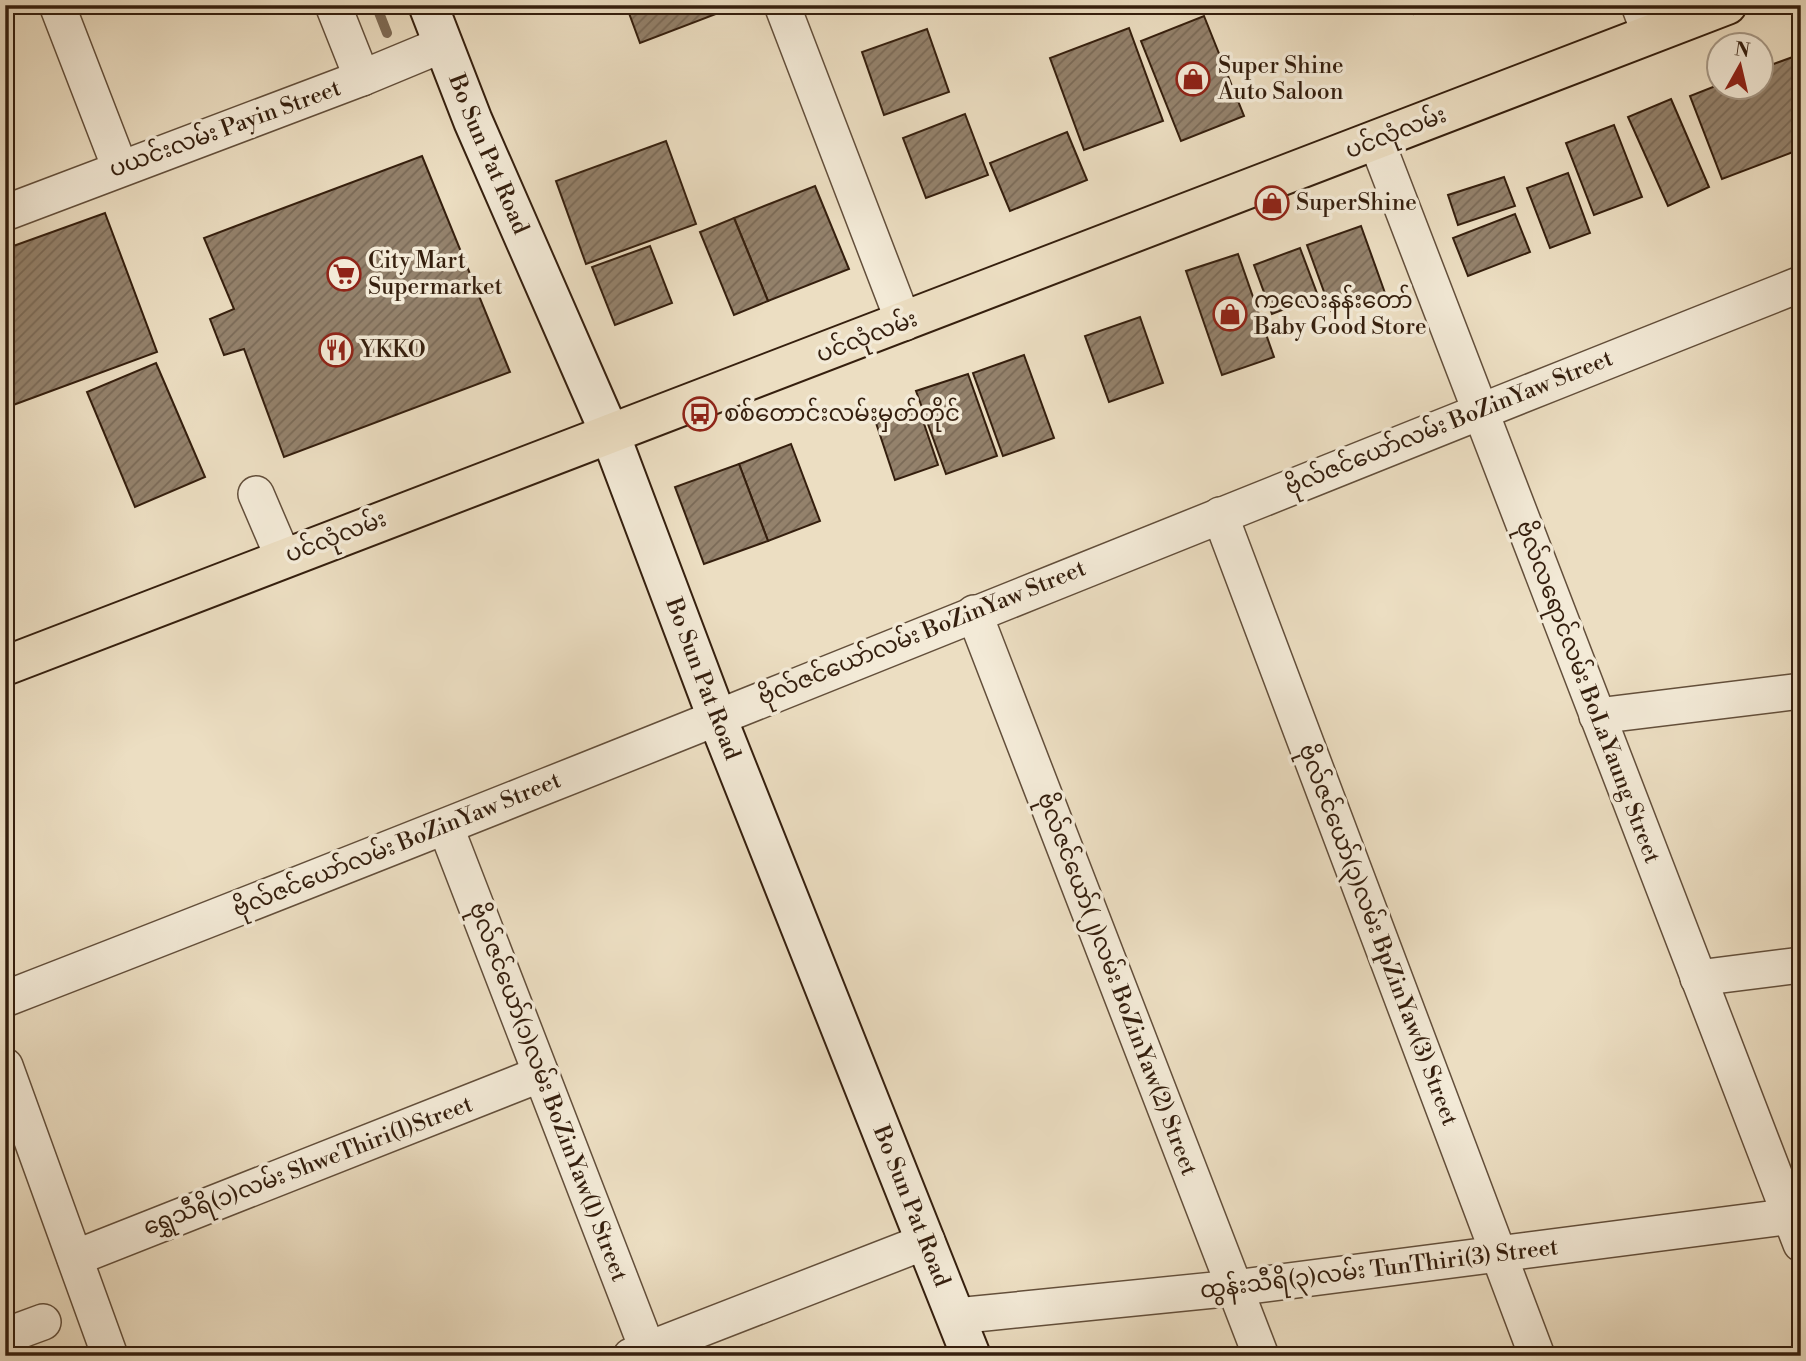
<svg xmlns="http://www.w3.org/2000/svg" width="1806" height="1361" font-family="'Libre Bodoni','Noto Sans Myanmar',serif">
<style>
.lines{fill:none;stroke-linecap:round;stroke-linejoin:round}
.stream{stroke:#7e6b55;stroke-width:10}
.building{fill:url(#building-hatch);stroke:#351f0e;stroke-width:2}
.street-casing{stroke:#634f3b;stroke-width:38}
.secondary-casing{stroke:#351f0e;stroke-width:42}
.primary-casing{stroke:#351f0e;stroke-width:42}
.street{stroke:#f3ead7;stroke-width:35}
.secondary{stroke:#f3ead7;stroke-width:38}
.primary{stroke:#ecdec2;stroke-width:38}
.labels{text-anchor:middle;dominant-baseline:central;stroke-width:7;stroke-linejoin:round;paint-order:stroke}
.poi-label{font-size:23px;fill:#351f0e;stroke:#f3ead7;text-anchor:start}
.street-label{font-size:23px;fill:#351f0e;stroke:#f3ead7}
</style>
<defs>
<pattern id="building-hatch" width="6" height="6" patternUnits="userSpaceOnUse" patternTransform="scale(1.75)"><rect width="6" height="6" fill="#94826c"/><path d="M-1 1l2-2M0 6l6-6M5 7l2-2" fill="none" stroke="#7a6a57"/></pattern>
</defs>
<rect width="100%" height="100%" fill="#ecdec2"/>
<filter id="stains"><feTurbulence type="fractalNoise" baseFrequency=".00286" numOctaves="4"/><feColorMatrix values="0 0 0 0 .2 0 0 0 0 .09 0 0 0 0 .02 0 0 0 .5 -.17"/></filter>
<radialGradient id="worn" r=".72"><stop offset=".6" stop-color="#630" stop-opacity="0"/><stop offset="1" stop-color="#630" stop-opacity=".3"/></radialGradient>
<g class="lines">
<polyline class="stream" points="376,5 387,33"/>
</g>
<g class="building">
<polygon points="626,5 713,5 716,14 640,43"/>
<polygon points="1410,5 1437,5 1414,14"/>
<polygon points="1204,16 1244,116 1181,141 1141,41"/>
<polygon points="1129,28 1163,121 1084,150 1050,58"/>
<polygon points="927,29 949,92 884,115 862,52"/>
<polygon points="1801,54 1801,149 1722,179 1690,96 1718,85 1760,88 1760,69"/>
<polygon points="1671,99 1709,187 1668,206 1628,117"/>
<polygon points="965,114 988,175 926,198 903,138"/>
<polygon points="1614,125 1642,197 1594,215 1566,143"/>
<polygon points="1067,132 1087,180 1010,211 990,163"/>
<polygon points="666,141 696,224 586,264 556,181"/>
<polygon points="422,156 510,372 284,457 244,349 224,355 210,319 234,309 204,238"/>
<polygon points="1568,173 1590,233 1550,248 1527,188"/>
<polygon points="1504,177 1515,206 1458,225 1448,195"/>
<polygon points="815,186 849,269 768,301 734,218"/>
<polygon points="105,213 157,352 5,408 5,249"/>
<polygon points="1515,214 1530,252 1468,276 1453,238"/>
<polygon points="734,218 768,301 734,315 700,232"/>
<polygon points="1361,226 1385,293 1331,311 1307,245"/>
<polygon points="650,246 672,303 615,325 592,267"/>
<polygon points="1300,248 1318,296 1272,314 1254,265"/>
<polygon points="1238,254 1274,357 1222,375 1186,271"/>
<polygon points="1140,317 1163,383 1109,402 1085,336"/>
<polygon points="1024,355 1054,438 1003,456 973,373"/>
<polygon points="156,363 205,477 135,507 87,392"/>
<polygon points="968,374 997,456 946,474 916,391"/>
<polygon points="919,409 938,465 895,480 876,423"/>
<polygon points="791,444 820,521 768,541 739,464"/>
<polygon points="739,464 768,541 704,564 675,487"/>
</g>
<g class="lines">
<defs>
<g id="street">
<polyline points="57,5 120,168"/>
<polyline points="333,5 362,78"/>
<polyline points="782,5 904,323"/>
<polyline points="1639,5 1650,34"/>
<polyline points="1376,140 1801,1244"/>
<polyline points="5,213 362,78 444,44"/>
<polyline points="256,494 283,557"/>
<polyline points="1220,515 1537,1356"/>
<polyline points="974,613 1261,1356"/>
<polyline points="1597,716 1801,691"/>
<polyline points="446,828 650,1356"/>
<polyline points="1698,978 1801,965"/>
<path d="M5 999C606 766 1202 521 1801 284"/>
<polyline points="5,1066 110,1356"/>
<polyline points="75,1258 541,1074"/>
<polyline points="956,1316 1234,1288 1801,1215"/>
<polyline points="5,1336 43,1322"/>
<polyline points="631,1356 927,1241"/>
</g>
<g id="secondary">
<path id="s1" d="M428 5 473 121 610 434 716 715 971 1356"/>
</g>
<polyline id="primary" points="5,666 1727,5"/>
</defs>
<use href="#street" class="street-casing"/>
<use href="#secondary" class="secondary-casing"/>
<use href="#primary" class="primary-casing"/>
<use href="#street" class="street"/>
<use href="#secondary" class="secondary"/>
<use href="#primary" class="primary"/>
</g>
<defs>
<symbol id="shop-ring" viewBox="-11 -11 22 22"><circle r="9.5" fill="#f3ead7" stroke="#8f2418" stroke-width="1.5"/><path d="M-5-2.5h2.3a2.7 3.5 0 0 1 5.4 0H5L5.5 6h-11ZM-1.5-2.5h3a1.5 2.3 0 0 0-3 0Z" fill="#8f2418"/></symbol>
<symbol id="supermarket-ring" viewBox="-11 -11 22 22"><circle r="9.5" fill="#f3ead7" stroke="#8f2418" stroke-width="1.5"/><path d="M-6-5.5h2.5l.6 2H6L4.5 2H-2.5L-4.4-4H-6ZM-1.5 3.2a1.3 1.3 0 1 0 .1 0ZM3 3.2a1.3 1.3 0 1 0 .1 0Z" fill="#8f2418"/></symbol>
<symbol id="restaurant-ring" viewBox="-11 -11 22 22"><circle r="9.5" fill="#f3ead7" stroke="#8f2418" stroke-width="1.5"/><path d="M-5-6h1v4h1v-4h1v4h1v-4h1v5L-1.5 .5V6h-2V.5L-5-1ZM5-6V6H3V1.5H1.5Q1.5-4 5-6Z" fill="#8f2418"/></symbol>
<symbol id="bus-ring" viewBox="-11 -11 22 22"><circle r="9.5" fill="#f3ead7" stroke="#8f2418" stroke-width="1.5"/><path d="M-5-6H5V4H4V6H2V4H-2V6H-4V4H-5ZM-3.5-4V0h7V-4ZM-3.5 1.2v1.5H-2V1.2ZM2 1.2v1.5H3.5V1.2Z" fill="#8f2418"/></symbol>
</defs>
<g fill-rule="evenodd">
<use href="#shop-ring" x="1174" y="60" width="38" height="38"/>
<use href="#shop-ring" x="1253" y="184" width="38" height="38"/>
<use href="#supermarket-ring" x="325" y="255" width="38" height="38"/>
<use href="#shop-ring" x="1211" y="295" width="38" height="38"/>
<use href="#restaurant-ring" x="317" y="331" width="38" height="38"/>
<use href="#bus-ring" x="681" y="395" width="38" height="38"/>
</g>
<g class="labels">
<g class="poi-label">
<text x="1218" y="66">Super Shine<tspan x="1218" dy="26">Auto Saloon</tspan></text>
<text x="1296" y="203">SuperShine</text>
<text x="368" y="261">City Mart<tspan x="368" dy="26">Supermarket</tspan></text>
<text x="1254" y="301">ကလေးနန်းတော်<tspan x="1254" dy="26">Baby Good Store</tspan></text>
<text x="360" y="350">YKKO</text>
<text x="724" y="414">စစ်တောင်းလမ်းမှတ်တိုင်</text>
</g>
<g class="street-label">
<text transform="translate(225 129) rotate(-20)">ပယင်းလမ်း Payin Street</text>
<text transform="translate(1396 133) rotate(-21)">ပင်လုံလမ်း</text>
<text stroke="none"><textPath href="#s1" startOffset="161">Bo Sun Pat Road</textPath></text>
<text transform="translate(867 337) rotate(-21)">ပင်လုံလမ်း</text>
<text transform="translate(1449 423) rotate(-22)">ဗိုလ်ဇင်ယော်လမ်း BoZinYaw Street</text>
<text transform="translate(336 537) rotate(-21)">ပင်လုံလမ်း</text>
<text transform="translate(922 633) rotate(-22)">ဗိုလ်ဇင်ယော်လမ်း BoZinYaw Street</text>
<text stroke="none"><textPath href="#s1" startOffset="728">Bo Sun Pat Road</textPath></text>
<text transform="translate(1588 692) rotate(69)">ဗိုလ်လရောင်လမ်း BoLaYaung Street</text>
<text transform="translate(397 845) rotate(-22)">ဗိုလ်ဇင်ယော်လမ်း BoZinYaw Street</text>
<text transform="translate(1378 935) rotate(69)">ဗိုလ်ဇင်ယော်(၃)လမ်း BpZinYaw(3) Street</text>
<text transform="translate(1117 984) rotate(69)">ဗိုလ်ဇင်ယော်(၂)လမ်း BoZinYaw(2) Street</text>
<text transform="translate(548 1092) rotate(69)">ဗိုလ်ဇင်ယော်(၁)လမ်း BoZinYaw(1) Street</text>
<text transform="translate(308 1166) rotate(-21)">ရွှေသီရိ(၁)လမ်း ShweThiri(1)Street</text>
<text stroke="none"><textPath href="#s1" startOffset="1295">Bo Sun Pat Road</textPath></text>
<text transform="translate(1379 1269) rotate(-7)">ထွန်းသီရိ(၃)လမ်း TunThiri(3) Street</text>
</g>
</g>
<rect width="1806" height="1361" fill="none" stroke="#ecdec2" stroke-width="28"/>
<rect x="7" y="7" width="1792" height="1347" fill="none" stroke="#351f0e" stroke-width="3.5"/>
<rect x="14" y="14" width="1778" height="1333" fill="none" stroke="#351f0e" stroke-width="2"/>
<g transform="translate(1740 66) rotate(8)"><circle r="33" fill="#f3ead7" stroke="#a79987" stroke-width="2"/>
<path d="M0-5L12 26L0 18L-12 26Z" fill="#8f2418"/>
<text y="-10" font-size="19" font-weight="bold" text-anchor="middle" fill="#351f0e">N</text>
</g>
<rect width="100%" height="100%" filter="url(#stains)"/>
<rect width="100%" height="100%" fill="url(#worn)"/>
</svg>
